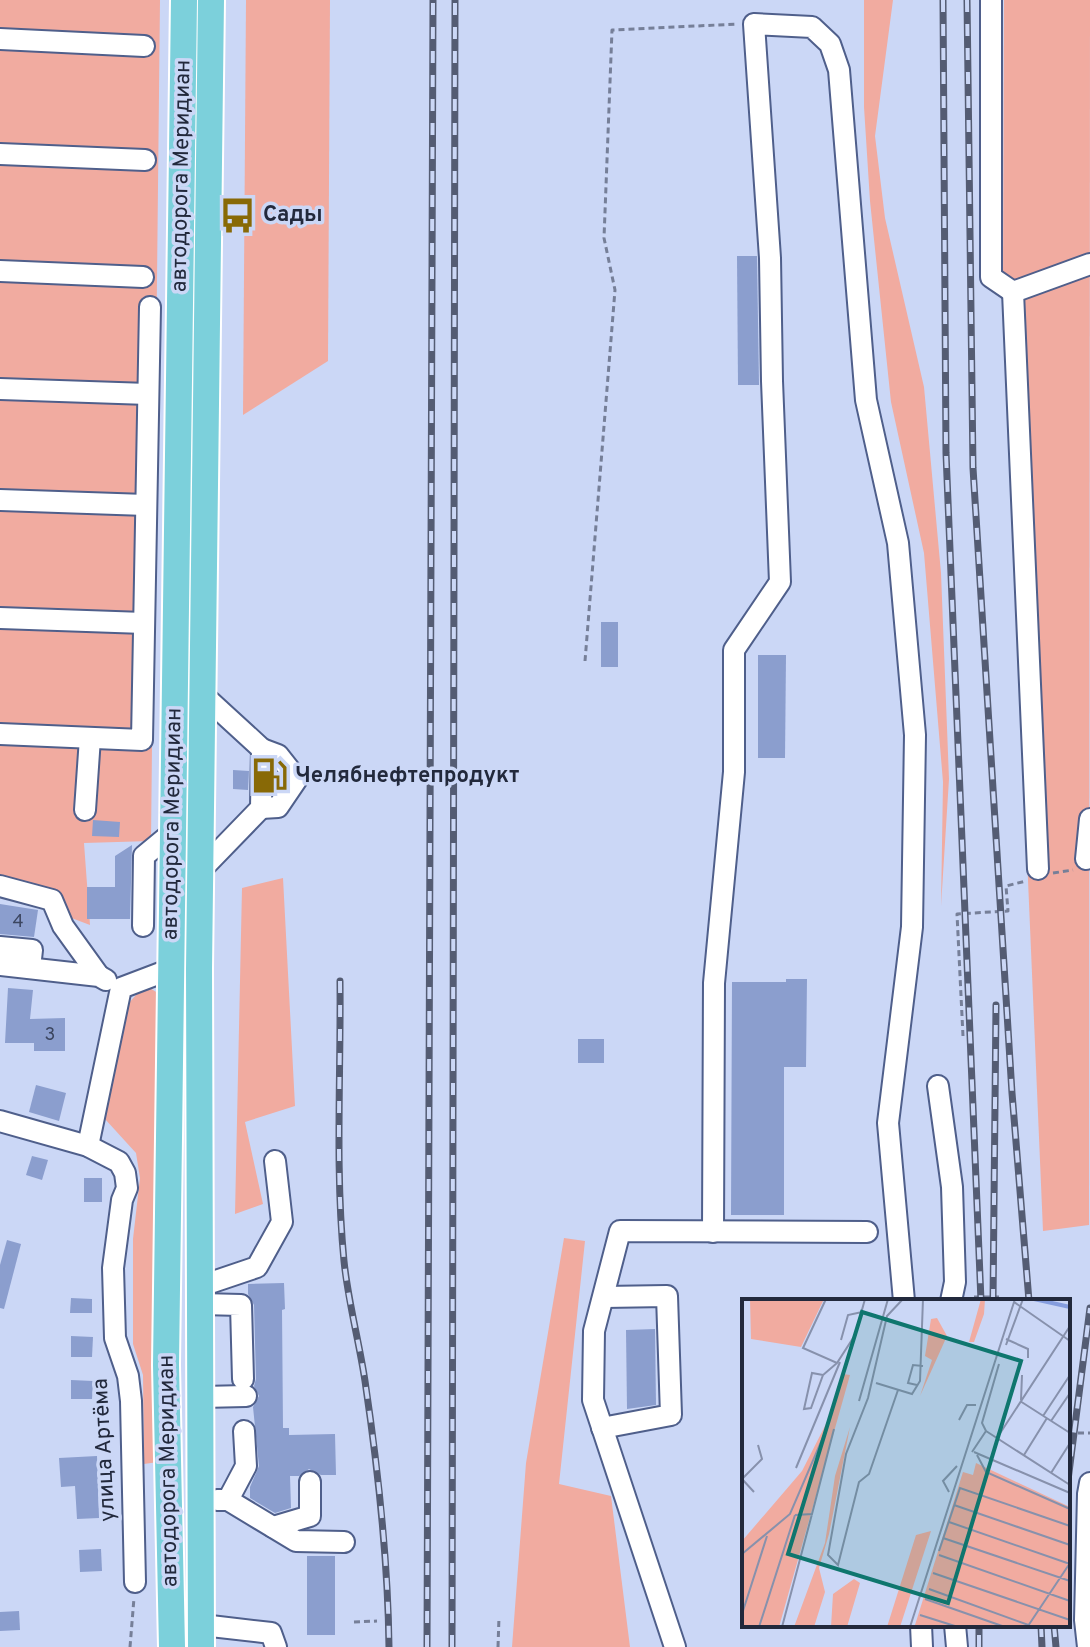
<svg xmlns="http://www.w3.org/2000/svg" width="1090" height="1647" font-family="Overpass,sans-serif">
<style>
.green{fill:#f1aba0}
.building{fill:#8b9ece}
.lines{fill:none;stroke-linecap:round;stroke-linejoin:round}
.minor-casing{stroke:#4f5f8b;stroke-width:24}
.major-casing{stroke:#fff;stroke-width:30}
.path{stroke:#767f98;stroke-width:3;stroke-dasharray:6 4;stroke-linecap:butt}
.minor{stroke:#fff;stroke-width:20}
.major{stroke:#7cd0db;stroke-width:26}
.rail-casing{stroke:#545c73;stroke-width:7}
.rail{stroke:#cbd7f6;stroke-width:4;stroke-dasharray:12;stroke-linecap:butt}
.labels{text-anchor:middle;dominant-baseline:central;stroke-width:7;stroke-linejoin:round;paint-order:stroke}
.number-label{font-size:18px;fill:#3c4660}
.street-label{font-size:22px;fill:#22293c;stroke:#cbd7f6}
.poi-label{font-size:22px;font-weight:bold;fill:#22293c;stroke:#cbd7f6;text-anchor:start}
.inset-river{fill:none;stroke:#859dde;stroke-width:4}
.inset-road{fill:none;stroke:#8791ac;stroke-width:2}
.view{fill:#0f766e;fill-opacity:0.15;stroke:#0f766e;stroke-width:4}
.inset-edge{fill:none;stroke:#22293c;stroke-width:4}
</style>
<rect width="100%" height="100%" fill="#cbd7f6"/>
<g class="green">
<polygon points="0,0 160,0 151,841 84,843 90,925 0,891"/>
<polygon points="246,0 330,0 328,361 243,415"/>
<polygon points="864,0 893,0 875,136 885,218 924,387 941,573 949,779 941,906 943,782 924,553 891,402 870,201 864,107"/>
<polygon points="1004,0 1090,0 1089,1225 1043,1231 1003,295"/>
<polygon points="283,878 295,1106 245,1122 263,1204 235,1214 242,888"/>
<polygon points="145,985 161,995 158,1462 144,1464 143,1375 133,1344 133,1239 140,1178 136,1153 105,1119 127,1005"/>
<polygon points="564,1238 585,1241 559,1484 611,1496 630,1647 512,1647 526,1463"/>
</g>
<g class="building">
<polygon points="737,256 757,256 759,385 738,385"/>
<rect x="601" y="622" width="17" height="45"/>
<polygon points="758,655 786,655 785,758 758,758"/>
<polygon points="233,770 249,771 248,790 233,789"/>
<polygon points="93,820 120,822 119,837 92,836"/>
<polygon points="132,845 130,919 87,919 87,887 115,887 115,856"/>
<polygon points="0,904 38,910 34,937 0,934"/>
<polygon points="786,979 807,979 806,1067 784,1067 784,1215 731,1215 732,982 786,982"/>
<polygon points="8,988 33,990 30,1019 65,1018 65,1051 34,1051 34,1043 5,1043"/>
<rect x="578" y="1039" width="26" height="24"/>
<polygon points="36,1085 66,1093 59,1121 29,1112"/>
<polygon points="32,1156 48,1160 42,1180 26,1175"/>
<rect x="84" y="1178" width="18" height="24"/>
<polygon points="7,1240 21,1244 4,1309 0,1308 0,1265"/>
<polygon points="284,1283 285,1309 282,1310 283,1428 289,1428 289,1435 335,1434 336,1475 321,1475 309,1469 299,1476 290,1476 291,1508 275,1513 250,1498 250,1487 259,1466 253,1407 259,1396 254,1386 256,1379 254,1305 248,1294 248,1284"/>
<polygon points="71,1298 92,1299 92,1313 70,1313"/>
<polygon points="655,1329 656,1405 627,1409 626,1330"/>
<polygon points="71,1336 93,1337 92,1357 71,1357"/>
<polygon points="71,1380 93,1381 92,1399 71,1399"/>
<polygon points="97,1456 99,1518 77,1519 75,1486 61,1487 59,1458"/>
<polygon points="101,1549 102,1571 80,1572 79,1550"/>
<rect x="307" y="1556" width="28" height="79"/>
<polygon points="19,1611 20,1630 0,1631 0,1612"/>
</g>
<g class="lines">
<defs>
<g id="minor">
<polyline points="991,0 991,277 1013,292"/>
<polyline points="0,39 144,46"/>
<polyline points="0,154 145,160"/>
<polyline points="0,271 143,277"/>
<polyline points="0,389 148,394"/>
<polyline points="0,500 146,505"/>
<polyline points="0,618 144,623"/>
<polyline points="0,734 142,740 150,307"/>
<polyline points="261,808 278,807 297,779 278,755 262,749"/>
<polyline points="85,810 90,738"/>
<polyline points="1086,859 1090,819"/>
<polyline points="1038,869 1013,292 1090,264"/>
<polyline points="200,871 261,808 262,749 202,694"/>
<polyline points="0,886 52,900 63,926 99,976"/>
<polyline points="143,926 144,856 173,832"/>
<polyline points="0,947 32,950 30,968"/>
<polyline points="0,965 99,976 106,980"/>
<polyline points="938,1086 952,1187 955,1282 951,1301"/>
<polyline points="0,1121 88,1146 119,1162 125,1173 127,1188 122,1200 113,1268 115,1338 128,1376 131,1401 135,1582"/>
<polyline points="88,1146 121,988 171,969"/>
<polyline points="713,1232 714,983 734,772 734,650 780,582 772,381 770,258 754,24 812,27 830,44 839,70 866,400 898,543 915,735 912,927 888,1123 904,1301"/>
<polyline points="201,1286 257,1267 282,1222 275,1161"/>
<polyline points="201,1304 241,1305 243,1379"/>
<polyline points="202,1397 246,1396"/>
<polyline points="602,1428 671,1415 667,1296 604,1297"/>
<polyline points="217,1500 228,1500 246,1466 244,1431"/>
<polyline points="228,1500 296,1541 344,1542"/>
<polyline points="273,1527 310,1516 310,1482"/>
<polyline points="202,1625 271,1633 276,1647"/>
<polyline points="921,1625 922,1647"/>
<polyline points="955,1625 957,1647"/>
<polyline points="675,1647 593,1400 594,1331 620,1231 867,1232"/>
<polyline points="1088,1647 1085,1620 1088,1494 1090,1483"/>
</g>
<g id="major">
<polyline points="172,1647 166,1365 184,0"/>
<polyline points="201,1647 199,969 211,0"/>
</g>
</defs>
<use href="#minor" class="minor-casing"/>
<use href="#major" class="major-casing"/>
<g class="path">
<polyline points="585,661 615,290 604,238 612,30 738,24"/>
<polyline points="1053,873 1073,870"/>
<polyline points="963,1036 957,914 1008,911 1006,886 1026,881"/>
<polyline points="974,1297 999,1297"/>
<polyline points="1068,1433 1090,1433"/>
<polyline points="354,1622 377,1621"/>
<polyline points="130,1647 134,1598"/>
<polyline points="498,1647 499,1617"/>
</g>
<use href="#minor" class="minor"/>
<use href="#major" class="major"/>
<defs>
<g id="rail">
<polyline points="943,0 946,453 981,1301"/>
<polyline points="967,0 973,468 1012,1093 1029,1301"/>
<path d="M340 981C341 1074 335 1169 344 1261 348 1301 359 1341 365 1381 378 1469 388 1558 389 1647"/>
<polyline points="993,1301 996,1005"/>
<polyline points="1068,1480 1090,1308"/>
<polyline points="1041,1625 1042,1647"/>
<polyline points="1054,1625 1056,1647"/>
<polyline points="427,1647 433,0"/>
<polyline points="452,1647 455,0"/>
<polyline points="979,1647 979,1625"/>
</g>
</defs>
<use href="#rail" class="rail-casing"/>
<use href="#rail" class="rail"/>
</g>
<defs>
<symbol id="bus-bare" viewBox="-9 -9 18 18"><path d="M-5-6H5V4H4V6H2V4H-2V6H-4V4H-5ZM-3.5-4V0h7V-4ZM-3.5 1.2v1.5H-2V1.2ZM2 1.2v1.5H3.5V1.2Z" fill="#886906" stroke="#cbd7f6" stroke-width="2.5" paint-order="stroke"/></symbol>
<symbol id="fuel-bare" viewBox="-9 -9 18 18"><path d="M-5.5-6h7V0h2V4h1.3V-2.5L3-4.5l.8-.8L6-3V5H2.5V1h-1V6h-7ZM-4.2-4.7v3.2H.2V-4.7Z" fill="#886906" stroke="#cbd7f6" stroke-width="2.5" paint-order="stroke"/></symbol>
</defs>
<g fill-rule="evenodd">
<use href="#bus-bare" x="212" y="190" width="51" height="51"/>
<use href="#fuel-bare" x="244" y="750" width="51" height="51"/>
</g>
<g class="labels">
<g class="number-label">
<text x="18" y="922">4</text>
<text x="50" y="1035">3</text>
</g>
<g class="street-label">
<text transform="translate(182 176) rotate(-89)">автодорога Меридиан</text>
<text transform="translate(173 824) rotate(-89)">автодорога Меридиан</text>
<text transform="translate(105 1450) rotate(-93)">улица Артёма</text>
<text transform="translate(169 1471) rotate(-91)">автодорога Меридиан</text>
</g>
<g class="poi-label">
<text x="263" y="215">Сады</text>
<text x="295" y="776">Челябнефтепродукт</text>
</g>
</g>
<g transform="translate(742 1299)">
<rect width="328" height="328" fill="#cbd7f6"/>
<path d="M8 0H82L59 48 9 40ZM239 0H243L242 15 232 43H227ZM195 19 205 37 178 97 190 61 183 57 189 20ZM101 75 108 76 37 328H0V242L60 172 86 121ZM108 128 87 235 77 269 83 293 72 328H52L83 244 93 177ZM234 164 328 208V328L173 326 221 173 231 176ZM189 232 158 328H145L174 236ZM112 280 118 284 105 328H89L91 295Z" fill="#f1aba0"/>
<path class="inset-river" d="M292 0 328 8"/>
<path class="inset-road" d="M84 0 61 49 95 64 113 36 123 0M272 3 328 42M0 14V53M264 40 286 50V59M99 41 106 16 120 13M264 46 281 0M81 76 70 74 62 110 69 109 81 76 95 64M134 84 170 95 178 82 181 0M175 86 166 84 171 66 181 67M156 91 127 175 117 183 96 266 86 256 104 155 126 99 145 17 161 0M279 101 280 76M117 102 146 0M278 102 328 134M301 117 328 76M217 121 225 106H234M309 122 328 94M244 132 328 186M244 132 240 124 257 65M255 139 328 27M230 153 244 132M232 153 328 194M235 156 244 173 328 210M282 156 305 119M54 169 98 63M309 174 328 144M12 193 0 180 20 160 16 146M207 193 201 182 215 167M212 206 328 246M53 216 70 215 92 130M207 223 328 265M201 239 328 282M197 252 218 189 328 227M0 255 48 215 85 129M197 256 328 302M191 274 328 321M187 290 292 328M183 300 263 328M0 315 25 237M178 316 216 328M286 327 328 264M17 328 53 216M40 328 70 215M168 328 273 0"/>
<path class="view" d="M120 13 279 62 206 304 46 255Z"/>
<rect width="328" height="328" class="inset-edge"/>
</g>
</svg>
